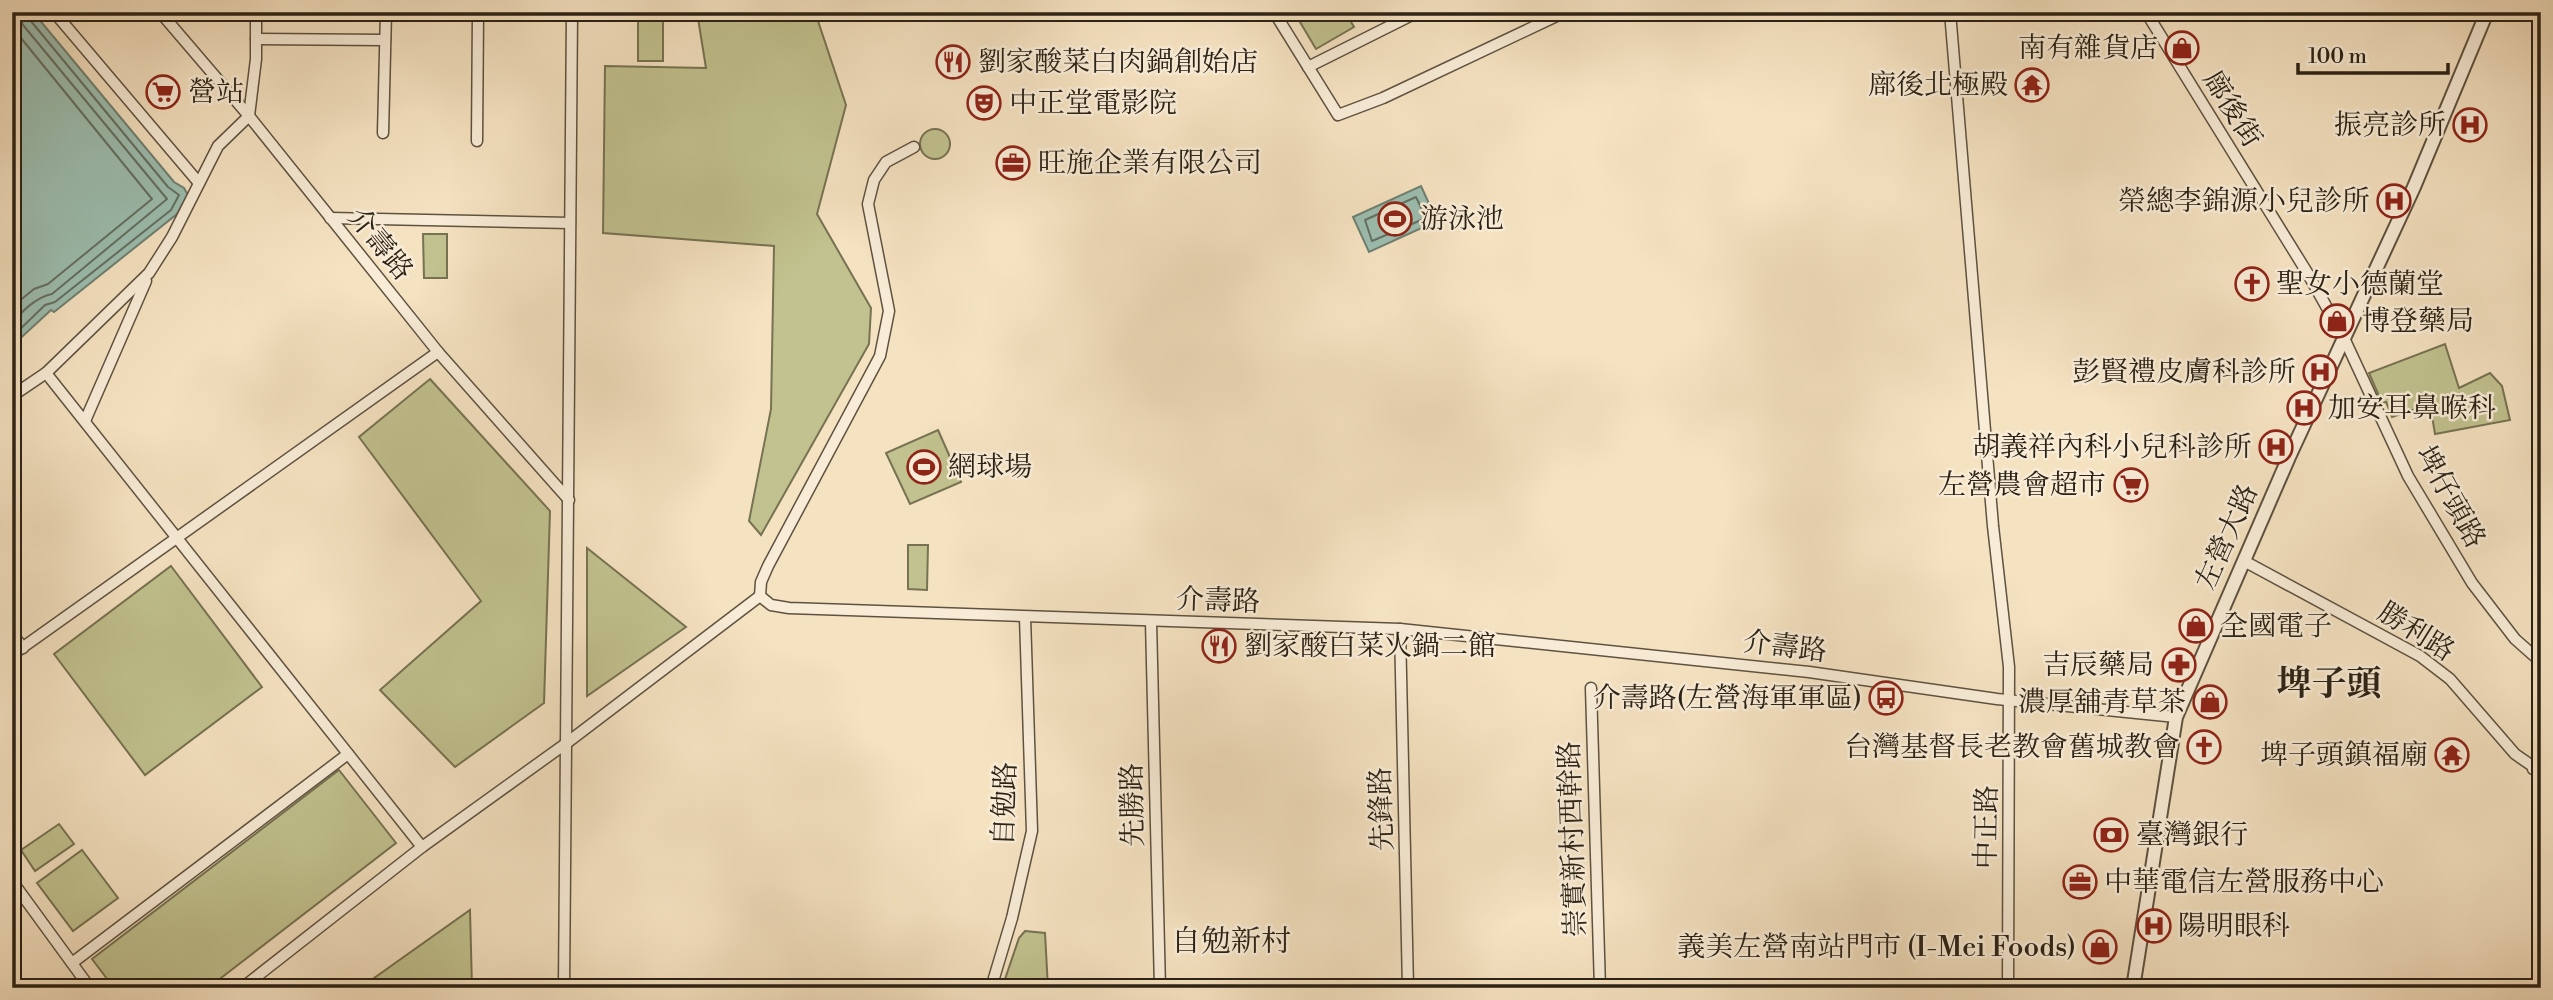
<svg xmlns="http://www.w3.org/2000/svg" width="2553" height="1000" font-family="'Libre Bodoni','Noto Serif TC',serif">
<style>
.green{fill:#c1c28f;stroke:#767252;stroke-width:2}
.water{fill:#9cbeb0;stroke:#6f8072;stroke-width:2}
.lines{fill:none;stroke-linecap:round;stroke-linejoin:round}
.shore{stroke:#647062;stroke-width:2}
.minor-casing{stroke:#5e5240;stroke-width:13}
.tertiary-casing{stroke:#5e5240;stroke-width:16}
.minor{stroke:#f8ecd7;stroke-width:10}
.tertiary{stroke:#f8ecd7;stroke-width:12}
.labels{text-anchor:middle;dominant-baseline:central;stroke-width:5;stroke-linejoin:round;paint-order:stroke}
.poi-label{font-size:28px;fill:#2b2215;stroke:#f8ecd7;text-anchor:start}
.street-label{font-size:28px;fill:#2b2215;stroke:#f8ecd7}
.neighbourhood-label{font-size:30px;fill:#2b2215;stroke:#f8ecd7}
.district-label{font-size:35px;font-weight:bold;fill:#2b2215;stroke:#f8ecd7}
</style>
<rect width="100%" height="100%" fill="#f5e2c1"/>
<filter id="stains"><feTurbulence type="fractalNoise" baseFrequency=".00286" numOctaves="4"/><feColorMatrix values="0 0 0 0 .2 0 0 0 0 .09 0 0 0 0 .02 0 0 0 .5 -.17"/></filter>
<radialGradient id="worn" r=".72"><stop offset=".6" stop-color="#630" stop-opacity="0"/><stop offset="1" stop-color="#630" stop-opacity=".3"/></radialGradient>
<g class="green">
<polygon points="697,12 815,12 846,105 817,214 871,308 869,344 761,535 749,521 771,409 774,246 603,233 605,66 706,68"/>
<polygon points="1294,12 1345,12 1354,27 1316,49"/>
<polygon points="638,16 663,17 663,61 638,61"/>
<circle cx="935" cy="144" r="15"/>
<polygon points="423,234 447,234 447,278 424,278"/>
<polygon points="2445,344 2459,388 2490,373 2502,386 2510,420 2435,434 2430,404 2392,417 2386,402 2382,403 2369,373"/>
<polygon points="430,379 550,511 544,703 455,767 380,690 481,601 359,437"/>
<polygon points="938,430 961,482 910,504 886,453"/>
<polygon points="908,545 928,545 927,590 908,589"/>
<polygon points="587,548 686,627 587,696"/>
<polygon points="171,566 262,687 145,775 54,654"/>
<polygon points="339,770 396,843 208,988 114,988 92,959"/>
<polygon points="59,824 74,844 35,871 21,850"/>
<polygon points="82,850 118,898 73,931 37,883"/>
<polygon points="470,910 472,988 360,988"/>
<polygon points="1025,931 1045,933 1048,988 1002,988 1019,938"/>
</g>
<g class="water">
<polygon points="12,12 33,12 174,182 184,188 188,195 177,214 54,312 51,310 12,346"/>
<polygon points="1421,186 1437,221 1369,252 1353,217"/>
</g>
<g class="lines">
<g class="shore">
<polyline points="12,27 152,199 48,284 34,289 12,307"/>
<polygon points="1416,197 1426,218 1372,241 1365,220"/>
<path d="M12 326C19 312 37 297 52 294L167 199 23 25 19 12"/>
<polyline points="12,337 45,305 55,302 171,210 179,195 168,187 30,20 28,12"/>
</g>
<defs>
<g id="minor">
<polyline points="54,12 199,183"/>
<polyline points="160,12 249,116 438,352 569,500"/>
<polyline points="1274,12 1338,115 1383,98 1565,12"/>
<polyline points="1950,12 1993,526 2009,667 2008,988"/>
<polyline points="2146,12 2308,274 2344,338 2408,476 2472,583 2515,639 2541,662"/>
<polyline points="256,39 385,40"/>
<polyline points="1308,67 1418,12"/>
<polyline points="383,133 386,12"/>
<polyline points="477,141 478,12"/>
<polyline points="330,218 570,223"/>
<polyline points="46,373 422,847"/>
<polyline points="12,396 46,373 149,273 172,237 218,146 249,116 256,59 256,12"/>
<polyline points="85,421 146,281"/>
<polyline points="2244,561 2420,656 2450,679 2515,754 2541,772"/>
<polyline points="760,596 771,605 789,608 1400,629 1809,672 1997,699 2176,717"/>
<polyline points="760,596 761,582 768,566 880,356 889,311 868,204 874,180 886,162 914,147"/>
<polyline points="1151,622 1160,988"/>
<polyline points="1400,629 1408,988"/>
<polyline points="12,633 23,648"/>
<polyline points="12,655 438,352"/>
<polyline points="1591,688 1600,988"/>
<polyline points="2533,769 2541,756"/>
<polyline points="12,881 90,988"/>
<polyline points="72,963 348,754"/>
<polyline points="242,988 422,847 568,742 760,596"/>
<polyline points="564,988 572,12"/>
<polyline points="991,988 1012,918 1032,831 1025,617"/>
</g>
<polyline id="tertiary" points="2133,988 2176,717 2289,457 2414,187 2487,12"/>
</defs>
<use href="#minor" class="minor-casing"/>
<use href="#tertiary" class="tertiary-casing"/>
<use href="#minor" class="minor"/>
<use href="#tertiary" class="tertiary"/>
</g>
<defs>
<symbol id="shop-ring" viewBox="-11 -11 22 22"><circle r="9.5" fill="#f8ecd7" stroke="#8f2418" stroke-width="1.5"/><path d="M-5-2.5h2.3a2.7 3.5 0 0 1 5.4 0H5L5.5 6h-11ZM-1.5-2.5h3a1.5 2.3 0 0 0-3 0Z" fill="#8f2418"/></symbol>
<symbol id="restaurant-ring" viewBox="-11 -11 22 22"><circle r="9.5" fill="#f8ecd7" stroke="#8f2418" stroke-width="1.5"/><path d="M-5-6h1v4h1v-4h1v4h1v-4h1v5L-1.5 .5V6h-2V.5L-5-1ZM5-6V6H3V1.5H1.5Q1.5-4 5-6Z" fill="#8f2418"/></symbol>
<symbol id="temple-ring" viewBox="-11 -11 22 22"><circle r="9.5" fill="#f8ecd7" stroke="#8f2418" stroke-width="1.5"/><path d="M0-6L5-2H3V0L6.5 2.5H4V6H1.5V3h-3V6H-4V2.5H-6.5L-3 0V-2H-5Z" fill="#8f2418"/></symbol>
<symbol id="supermarket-ring" viewBox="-11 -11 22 22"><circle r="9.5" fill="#f8ecd7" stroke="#8f2418" stroke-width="1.5"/><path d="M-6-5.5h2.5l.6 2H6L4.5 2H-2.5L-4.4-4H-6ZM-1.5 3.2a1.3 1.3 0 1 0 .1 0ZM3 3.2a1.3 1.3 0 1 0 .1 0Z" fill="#8f2418"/></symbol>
<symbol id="theatre-ring" viewBox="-11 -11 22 22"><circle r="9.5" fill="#f8ecd7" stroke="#8f2418" stroke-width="1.5"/><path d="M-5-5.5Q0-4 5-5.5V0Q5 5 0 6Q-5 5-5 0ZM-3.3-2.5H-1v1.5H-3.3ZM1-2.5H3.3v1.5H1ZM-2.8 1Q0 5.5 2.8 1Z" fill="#8f2418"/></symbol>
<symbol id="hospital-ring" viewBox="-11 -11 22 22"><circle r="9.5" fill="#f8ecd7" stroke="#8f2418" stroke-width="1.5"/><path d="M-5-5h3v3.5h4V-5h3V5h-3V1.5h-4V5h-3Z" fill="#8f2418"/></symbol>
<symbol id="office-ring" viewBox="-11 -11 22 22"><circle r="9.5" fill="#f8ecd7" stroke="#8f2418" stroke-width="1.5"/><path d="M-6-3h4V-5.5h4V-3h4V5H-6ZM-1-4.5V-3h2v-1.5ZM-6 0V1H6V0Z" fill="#8f2418"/></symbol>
<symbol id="stadium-ring" viewBox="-11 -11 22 22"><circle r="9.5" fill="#f8ecd7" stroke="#8f2418" stroke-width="1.5"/><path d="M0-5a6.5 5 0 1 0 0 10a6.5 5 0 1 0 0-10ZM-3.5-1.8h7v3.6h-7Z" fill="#8f2418"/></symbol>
<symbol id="church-ring" viewBox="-11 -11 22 22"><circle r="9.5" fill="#f8ecd7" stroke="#8f2418" stroke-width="1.5"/><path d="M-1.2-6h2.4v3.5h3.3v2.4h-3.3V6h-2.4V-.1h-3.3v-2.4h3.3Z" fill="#8f2418"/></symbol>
<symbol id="pharmacy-ring" viewBox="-11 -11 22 22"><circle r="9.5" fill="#f8ecd7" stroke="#8f2418" stroke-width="1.5"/><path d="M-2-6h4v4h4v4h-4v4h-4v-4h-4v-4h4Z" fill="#8f2418"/></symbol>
<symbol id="bus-ring" viewBox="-11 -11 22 22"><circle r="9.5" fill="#f8ecd7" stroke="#8f2418" stroke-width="1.5"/><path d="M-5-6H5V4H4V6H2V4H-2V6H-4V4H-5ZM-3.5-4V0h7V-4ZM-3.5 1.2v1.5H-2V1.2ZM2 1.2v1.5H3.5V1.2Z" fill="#8f2418"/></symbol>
<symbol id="bank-ring" viewBox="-11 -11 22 22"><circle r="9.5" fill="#f8ecd7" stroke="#8f2418" stroke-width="1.5"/><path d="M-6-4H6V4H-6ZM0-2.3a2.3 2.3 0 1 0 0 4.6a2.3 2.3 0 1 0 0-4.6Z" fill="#8f2418"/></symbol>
</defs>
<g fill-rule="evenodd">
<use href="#shop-ring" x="2163" y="29" width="38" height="38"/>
<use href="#restaurant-ring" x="934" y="43" width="38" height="38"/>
<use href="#temple-ring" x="2013" y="66" width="38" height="38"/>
<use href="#supermarket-ring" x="144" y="73" width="38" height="38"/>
<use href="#theatre-ring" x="965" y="84" width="38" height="38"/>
<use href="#hospital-ring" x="2451" y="106" width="38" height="38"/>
<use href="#office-ring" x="994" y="144" width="38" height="38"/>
<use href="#hospital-ring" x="2375" y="182" width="38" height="38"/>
<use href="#stadium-ring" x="1376" y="200" width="38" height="38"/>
<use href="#church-ring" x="2233" y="265" width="38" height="38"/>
<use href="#shop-ring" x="2318" y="302" width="38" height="38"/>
<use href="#hospital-ring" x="2301" y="353" width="38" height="38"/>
<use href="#hospital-ring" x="2285" y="389" width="38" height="38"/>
<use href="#hospital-ring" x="2257" y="428" width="38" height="38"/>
<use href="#stadium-ring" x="905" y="448" width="38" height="38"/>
<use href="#supermarket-ring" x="2112" y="466" width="38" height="38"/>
<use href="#shop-ring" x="2177" y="607" width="38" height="38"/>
<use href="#restaurant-ring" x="1200" y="627" width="38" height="38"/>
<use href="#pharmacy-ring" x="2160" y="646" width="38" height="38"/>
<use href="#bus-ring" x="1867" y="679" width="38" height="38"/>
<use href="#shop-ring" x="2191" y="683" width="38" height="38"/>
<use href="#church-ring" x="2185" y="728" width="38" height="38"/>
<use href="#temple-ring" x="2433" y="736" width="38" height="38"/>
<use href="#bank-ring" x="2092" y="816" width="38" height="38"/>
<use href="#office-ring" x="2061" y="863" width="38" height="38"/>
<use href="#hospital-ring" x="2135" y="907" width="38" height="38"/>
<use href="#shop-ring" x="2081" y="928" width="38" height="38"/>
</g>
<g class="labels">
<g class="poi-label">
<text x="2158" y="48" text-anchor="end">南有雜貨店</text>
<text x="978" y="62">劉家酸菜白肉鍋創始店</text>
<text x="2008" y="85" text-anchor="end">廍後北極殿</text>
<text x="188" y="92">營站</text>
<text x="1009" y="103">中正堂電影院</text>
<text x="2446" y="125" text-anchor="end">振亮診所</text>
<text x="1038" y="163">旺施企業有限公司</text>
<text x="2370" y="201" text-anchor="end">榮總李錦源小兒診所</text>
<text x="1420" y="219">游泳池</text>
<text x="2276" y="284">聖女小德蘭堂</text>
<text x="2362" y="321">博登藥局</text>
<text x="2296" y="372" text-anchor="end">彭賢禮皮膚科診所</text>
<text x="2328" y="408">加安耳鼻喉科</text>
<text x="2252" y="447" text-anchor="end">胡義祥內科小兒科診所</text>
<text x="948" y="467">網球場</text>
<text x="2106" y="485" text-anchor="end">左營農會超市</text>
<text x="2220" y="626">全國電子</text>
<text x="1244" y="646">劉家酸白菜火鍋二館</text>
<text x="2154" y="665" text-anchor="end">吉辰藥局</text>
<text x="1862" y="698" text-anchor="end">介壽路(左營海軍軍區)</text>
<text x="2186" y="702" text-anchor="end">濃厚舖青草茶</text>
<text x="2180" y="747" text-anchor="end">台灣基督長老教會舊城教會</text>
<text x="2428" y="755" text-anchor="end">埤子頭鎮福廟</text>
<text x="2136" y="835">臺灣銀行</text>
<text x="2104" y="882">中華電信左營服務中心</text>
<text x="2178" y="926">陽明眼科</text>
<text x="2076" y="947" text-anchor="end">義美左營南站門市 (I-Mei Foods)</text>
</g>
<g class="street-label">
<text transform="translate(2232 109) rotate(58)">廍後街</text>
<text transform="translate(380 244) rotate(51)">介壽路</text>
<text transform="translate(2450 497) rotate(61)">埤仔頭路</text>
<text transform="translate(2227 537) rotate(-66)">左營大路</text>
<text transform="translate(1218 601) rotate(2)">介壽路</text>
<text transform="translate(2416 632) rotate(32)">勝利路</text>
<text transform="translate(1785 647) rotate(7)">介壽路</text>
<text transform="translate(1005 804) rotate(-88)">自勉路</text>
<text transform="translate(1133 805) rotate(-91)">先勝路</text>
<text transform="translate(1382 809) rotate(-92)">先鋒路</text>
<text transform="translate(1987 827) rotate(-89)">中正路</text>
<text transform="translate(1573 839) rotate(-92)">崇實新村西幹路</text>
</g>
<g class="neighbourhood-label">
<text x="1231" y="942">自勉新村</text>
</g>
<g class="district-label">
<text x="2329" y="684">埤子頭</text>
</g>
</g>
<rect width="2553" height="1000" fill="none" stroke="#f5e2c1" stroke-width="42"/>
<rect x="14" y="14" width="2525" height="972" fill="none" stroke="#2b2215" stroke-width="3.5"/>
<rect x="21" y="21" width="2511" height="958" fill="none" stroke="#2b2215" stroke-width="2"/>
<path d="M2298 63v10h150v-10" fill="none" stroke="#2b2215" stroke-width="3.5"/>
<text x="2308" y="63" font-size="21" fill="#2b2215" stroke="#f8ecd7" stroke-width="5" paint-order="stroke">100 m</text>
<rect width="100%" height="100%" filter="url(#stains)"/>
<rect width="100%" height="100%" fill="url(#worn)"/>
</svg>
